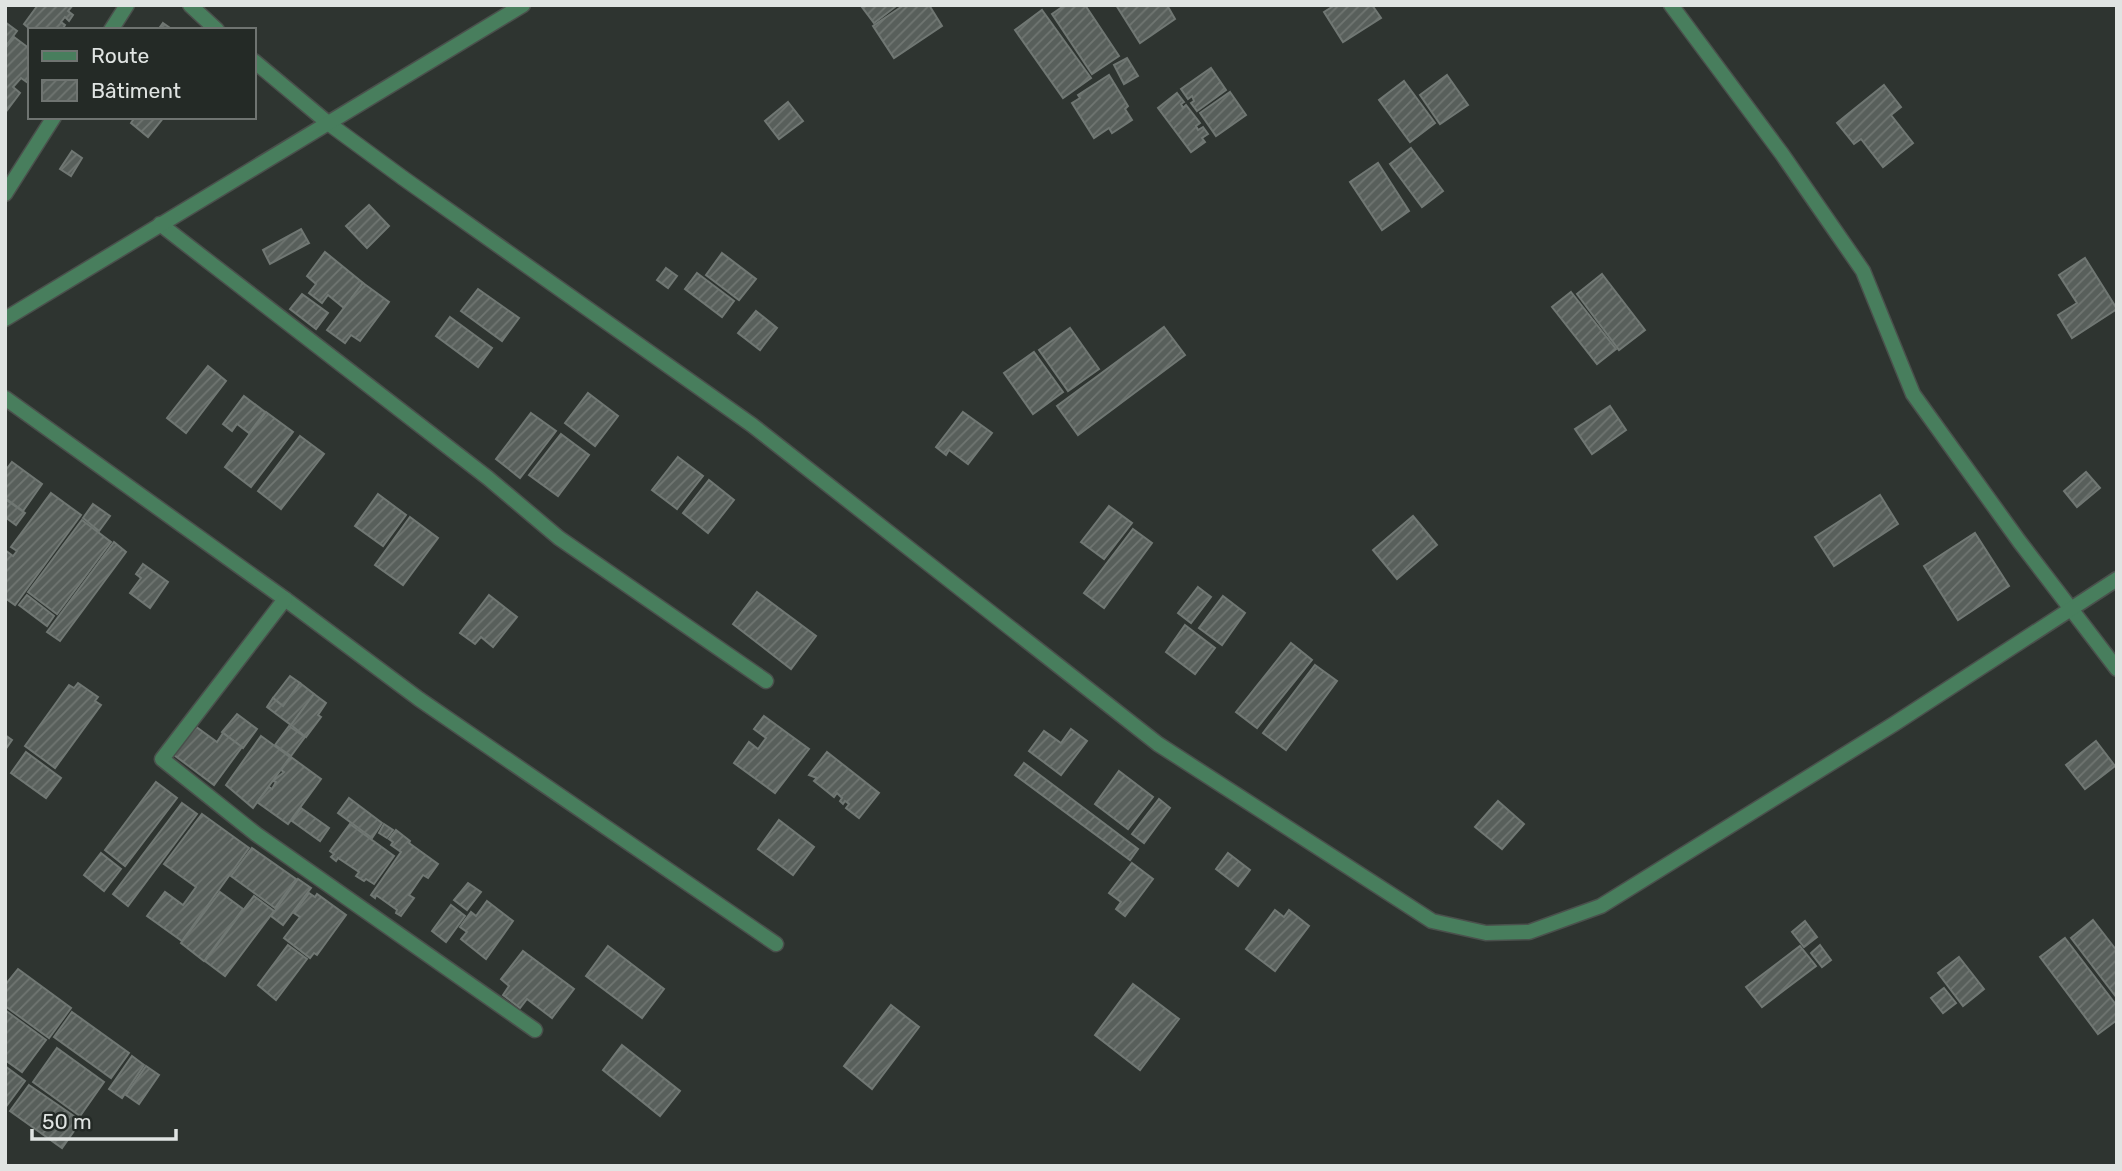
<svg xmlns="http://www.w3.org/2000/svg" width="2122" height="1171" font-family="Rubik,sans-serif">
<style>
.building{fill:url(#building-hatch);stroke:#707773;stroke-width:2}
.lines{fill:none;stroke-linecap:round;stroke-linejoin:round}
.minor-casing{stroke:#4a504c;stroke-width:17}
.minor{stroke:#487e5d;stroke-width:14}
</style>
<defs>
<pattern id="building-hatch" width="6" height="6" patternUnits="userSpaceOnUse" patternTransform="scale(1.75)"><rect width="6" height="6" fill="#585f5b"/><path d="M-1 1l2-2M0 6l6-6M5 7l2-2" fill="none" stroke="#707672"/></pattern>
</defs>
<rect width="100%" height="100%" fill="#2e3430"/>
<g class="building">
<polygon points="38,5 73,5 68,11 73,15 69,21 65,17 61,22 65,25 62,30 31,30 24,24"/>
<polygon points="864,5 893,5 895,7 874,23 862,7"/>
<polygon points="904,5 929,5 942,26 894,58 873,26"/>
<polygon points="1065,5 1085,5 1119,56 1092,74 1052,14"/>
<polygon points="1116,5 1167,5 1175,19 1140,43"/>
<polygon points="1335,5 1372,5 1381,18 1343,42 1324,12"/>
<polygon points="1042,10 1091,78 1063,98 1015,30"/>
<polygon points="5,22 17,31 5,47"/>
<polygon points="163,23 173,30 158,30"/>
<polygon points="14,37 30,49 30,81 28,83 21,78 13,87 20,93 5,113 5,49"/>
<polygon points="1127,58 1138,76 1124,84 1114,65"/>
<polygon points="1211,68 1226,90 1197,111 1191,103 1194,101 1192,96 1188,99 1181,89"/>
<polygon points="1109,75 1128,106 1125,109 1132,120 1112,133 1109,128 1094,138 1072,103 1080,98 1078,95"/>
<polygon points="1447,75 1468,105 1440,124 1420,95"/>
<polygon points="1404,81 1435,123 1410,142 1379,100"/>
<polygon points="1884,85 1901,107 1891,115 1913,143 1883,167 1861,139 1854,144 1837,123"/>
<polygon points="1230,92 1246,115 1216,136 1200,113"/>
<polygon points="1177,93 1184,102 1181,104 1183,108 1186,105 1200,123 1196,126 1198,130 1203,127 1208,134 1202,138 1205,142 1191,152 1158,108"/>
<polygon points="788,102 803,121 779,139 765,121"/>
<polygon points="135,117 164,117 148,137 131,123"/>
<polygon points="1411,148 1443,191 1422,207 1390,164"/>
<polygon points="72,151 82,158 71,176 60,169"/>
<polygon points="1378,163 1409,211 1382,230 1350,182"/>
<polygon points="369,205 389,226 367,248 346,226"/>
<polygon points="301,229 309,243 270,264 263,250"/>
<polygon points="325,252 363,283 344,308 328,295 322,303 309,293 316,284 307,276"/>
<polygon points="722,253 756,279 739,300 706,275"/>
<polygon points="2085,258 2117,309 2072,338 2058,315 2077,303 2059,275"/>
<polygon points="666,268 677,276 668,288 657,280"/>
<polygon points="697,273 734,301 722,317 685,289"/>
<polygon points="1602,274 1645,330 1619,350 1577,294"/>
<polygon points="363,283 389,302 360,341 351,335 345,343 327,330"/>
<polygon points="478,289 519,318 502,341 461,311"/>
<polygon points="1571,292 1616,349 1597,364 1552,307"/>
<polygon points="302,294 328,313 316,329 290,309"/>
<polygon points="756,311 777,328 760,350 738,333"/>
<polygon points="450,317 492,348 478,367 436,336"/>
<polygon points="1164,327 1185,355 1078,435 1057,406"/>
<polygon points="1070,328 1099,369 1068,391 1039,350"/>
<polygon points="1034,352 1063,392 1033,414 1004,373"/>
<polygon points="208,366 226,381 186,433 167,418"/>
<polygon points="588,393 618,416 595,446 565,423"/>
<polygon points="244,396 265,412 249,433 237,424 232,431 223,424"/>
<polygon points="1610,406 1626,430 1592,454 1575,429"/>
<polygon points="266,412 293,432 251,487 225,467"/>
<polygon points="963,412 992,433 968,464 949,450 946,455 936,447"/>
<polygon points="531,413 556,431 520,478 496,459"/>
<polygon points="561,434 589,455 558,496 529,475"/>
<polygon points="300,436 324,454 281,509 258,491"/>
<polygon points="678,457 703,476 677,509 652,490"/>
<polygon points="12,462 42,484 23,511 5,498 5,471"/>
<polygon points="2086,472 2100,488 2077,507 2064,491"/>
<polygon points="709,480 734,500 708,533 683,513"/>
<polygon points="51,493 81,515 15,605 5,598 5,550 13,556 17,551 11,547"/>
<polygon points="378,494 406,515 383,546 355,526"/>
<polygon points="1880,495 1898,524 1834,566 1815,537"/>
<polygon points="5,499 25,513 16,525 5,517"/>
<polygon points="93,504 110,516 99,531 83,518"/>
<polygon points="1109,506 1132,523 1104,559 1081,542"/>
<polygon points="1413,516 1437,545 1397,579 1373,550"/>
<polygon points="410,517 438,538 403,585 375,565"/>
<polygon points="82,520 111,542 57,614 28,592"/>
<polygon points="1133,529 1152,543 1104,608 1084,593"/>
<polygon points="1975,533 2009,586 1958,620 1924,566"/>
<polygon points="114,542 126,552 60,641 47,632"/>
<polygon points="143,564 168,582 150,608 130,593 141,578 136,574"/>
<polygon points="1198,587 1211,597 1191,623 1178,613"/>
<polygon points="757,592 816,636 791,669 733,624"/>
<polygon points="27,595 54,616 47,626 19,605"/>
<polygon points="489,595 517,617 493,647 481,637 475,644 460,633"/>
<polygon points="1223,596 1245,613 1222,645 1199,628"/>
<polygon points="1185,625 1215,648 1195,674 1166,652"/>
<polygon points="1291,643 1312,660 1257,728 1236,712"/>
<polygon points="1315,665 1337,681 1286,750 1263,733"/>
<polygon points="290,676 300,683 283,706 273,698"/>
<polygon points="78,683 98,697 95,701 101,705 55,768 25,746 69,685 74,688"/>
<polygon points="300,683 314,694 291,725 267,707 273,698 283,706"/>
<polygon points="314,694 326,703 318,715 321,717 306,737 291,725"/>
<polygon points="237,714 257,729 243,748 222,732"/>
<polygon points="764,716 809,749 775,793 734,763 749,742 758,749 766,738 754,729"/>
<polygon points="195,726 217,742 223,733 242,747 214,785 174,755"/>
<polygon points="289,726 305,737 291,756 275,745"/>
<polygon points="1071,729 1087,741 1061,775 1029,751 1044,731 1061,743"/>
<polygon points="5,735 12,740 5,750"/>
<polygon points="261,736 290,757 253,808 226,785"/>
<polygon points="2096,741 2115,766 2085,789 2066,765"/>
<polygon points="26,752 61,778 46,798 11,773"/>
<polygon points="827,752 879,793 859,818 846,808 849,804 845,801 843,804 840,801 842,798 837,793 834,797 814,781 817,778 809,775"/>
<polygon points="291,757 321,779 288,824 257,802 269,787 272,789 276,782 273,781 284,772 281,770"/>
<polygon points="1024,763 1138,849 1130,860 1015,775"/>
<polygon points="1119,771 1153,797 1128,829 1095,804"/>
<polygon points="156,782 177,798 125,866 105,850"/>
<polygon points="349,798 382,823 372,838 338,813"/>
<polygon points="1159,799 1170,808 1144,843 1132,834"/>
<polygon points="1498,801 1524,824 1502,849 1475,827"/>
<polygon points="182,803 197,814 128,906 113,894"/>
<polygon points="301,808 329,828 320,841 292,821"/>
<polygon points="202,814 249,848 182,941 147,916 165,892 183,905 196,887 164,864"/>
<polygon points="779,820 814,847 793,875 758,849"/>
<polygon points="350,824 394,856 374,884 366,879 364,881 356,876 359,872 338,858 336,861 331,857 334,854 330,851"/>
<polygon points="384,824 393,830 387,838 379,833"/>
<polygon points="396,830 410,841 409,843 438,864 428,878 423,875 409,895 414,898 401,916 396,913 397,910 376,895 375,898 371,895 401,852 391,845 393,842 389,839"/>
<polygon points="252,848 296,879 275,908 231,876"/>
<polygon points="101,853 121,869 104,891 84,875"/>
<polygon points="1228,853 1250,870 1238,886 1216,869"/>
<polygon points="1132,863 1153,879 1125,916 1116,909 1121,902 1109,893"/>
<polygon points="298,879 311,888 283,925 271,916"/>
<polygon points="468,883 481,892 467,910 454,900"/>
<polygon points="220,892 243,909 204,961 181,943"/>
<polygon points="309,893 315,897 317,894 346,915 317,955 314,953 310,958 284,938 300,917 294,913"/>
<polygon points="254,896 274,911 225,976 205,961"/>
<polygon points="487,901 513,921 486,959 461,939 467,932 460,927 471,912 476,916"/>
<polygon points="451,905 465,916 446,942 432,931"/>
<polygon points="1275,910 1284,917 1289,910 1309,926 1275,971 1246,949"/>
<polygon points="2093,920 2117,951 2117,998 2071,938"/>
<polygon points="1805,921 1817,937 1804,947 1792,932"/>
<polygon points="2065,938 2117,1006 2117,1020 2098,1034 2040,957"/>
<polygon points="288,945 307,959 276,1000 258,985"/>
<polygon points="1820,945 1831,960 1822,967 1811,953"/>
<polygon points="608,946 664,989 642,1018 586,976"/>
<polygon points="1800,946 1816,966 1762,1007 1746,987"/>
<polygon points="523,951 574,989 552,1018 527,999 520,1008 503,995 509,986 501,979"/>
<polygon points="1959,957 1984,989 1963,1006 1938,973"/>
<polygon points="18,969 71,1008 49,1038 5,1006 5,985"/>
<polygon points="1133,984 1179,1019 1140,1070 1095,1035"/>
<polygon points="1944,988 1956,1003 1943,1013 1931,998"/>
<polygon points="891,1005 919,1027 872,1089 844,1066"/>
<polygon points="5,1010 46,1040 22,1072 5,1060"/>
<polygon points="72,1012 129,1053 111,1078 54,1037"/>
<polygon points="622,1045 680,1091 660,1116 603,1070"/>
<polygon points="57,1048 104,1082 80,1116 33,1082"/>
<polygon points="132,1056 144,1065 122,1098 109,1089"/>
<polygon points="5,1066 25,1081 5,1108"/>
<polygon points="146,1066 159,1075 139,1104 126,1095"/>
<polygon points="29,1085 81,1121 62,1148 10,1111"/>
</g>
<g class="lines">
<defs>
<g id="minor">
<polyline points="190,5 217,30"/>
<polyline points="1671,5 1782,154 1863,271 1913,394 2019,541 2117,669"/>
<polyline points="111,30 127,5"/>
<polyline points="254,61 328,123 403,178 752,425 1158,744 1432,921 1486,933 1529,932 1601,906 1894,724 2117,579"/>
<polyline points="5,194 54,117"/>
<polyline points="160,224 488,478 559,538 766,681"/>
<polyline points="5,319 523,5"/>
<polyline points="5,398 285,599 419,699 776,944"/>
<polyline points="285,599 162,759 256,834 535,1030"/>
</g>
</defs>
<use href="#minor" class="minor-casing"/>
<use href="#minor" class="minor"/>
</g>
<rect width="2122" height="1171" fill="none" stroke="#e0e4e2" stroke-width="14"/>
<rect x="28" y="28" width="228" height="91" fill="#242a26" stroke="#6f7471" stroke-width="2"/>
<rect x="42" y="51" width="35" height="10" fill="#487e5d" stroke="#6f7471" stroke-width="2"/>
<text x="91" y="63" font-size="21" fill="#e0e4e2">Route</text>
<rect x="42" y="80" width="35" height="21" fill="url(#building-hatch)" stroke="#6f7471" stroke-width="2"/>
<text x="91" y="98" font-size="21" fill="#e0e4e2">Bâtiment</text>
<path d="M32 1129v10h144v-10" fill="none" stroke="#e0e4e2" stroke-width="3.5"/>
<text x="42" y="1129" font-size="21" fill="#e0e4e2" stroke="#242a26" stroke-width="5" paint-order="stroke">50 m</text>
</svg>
